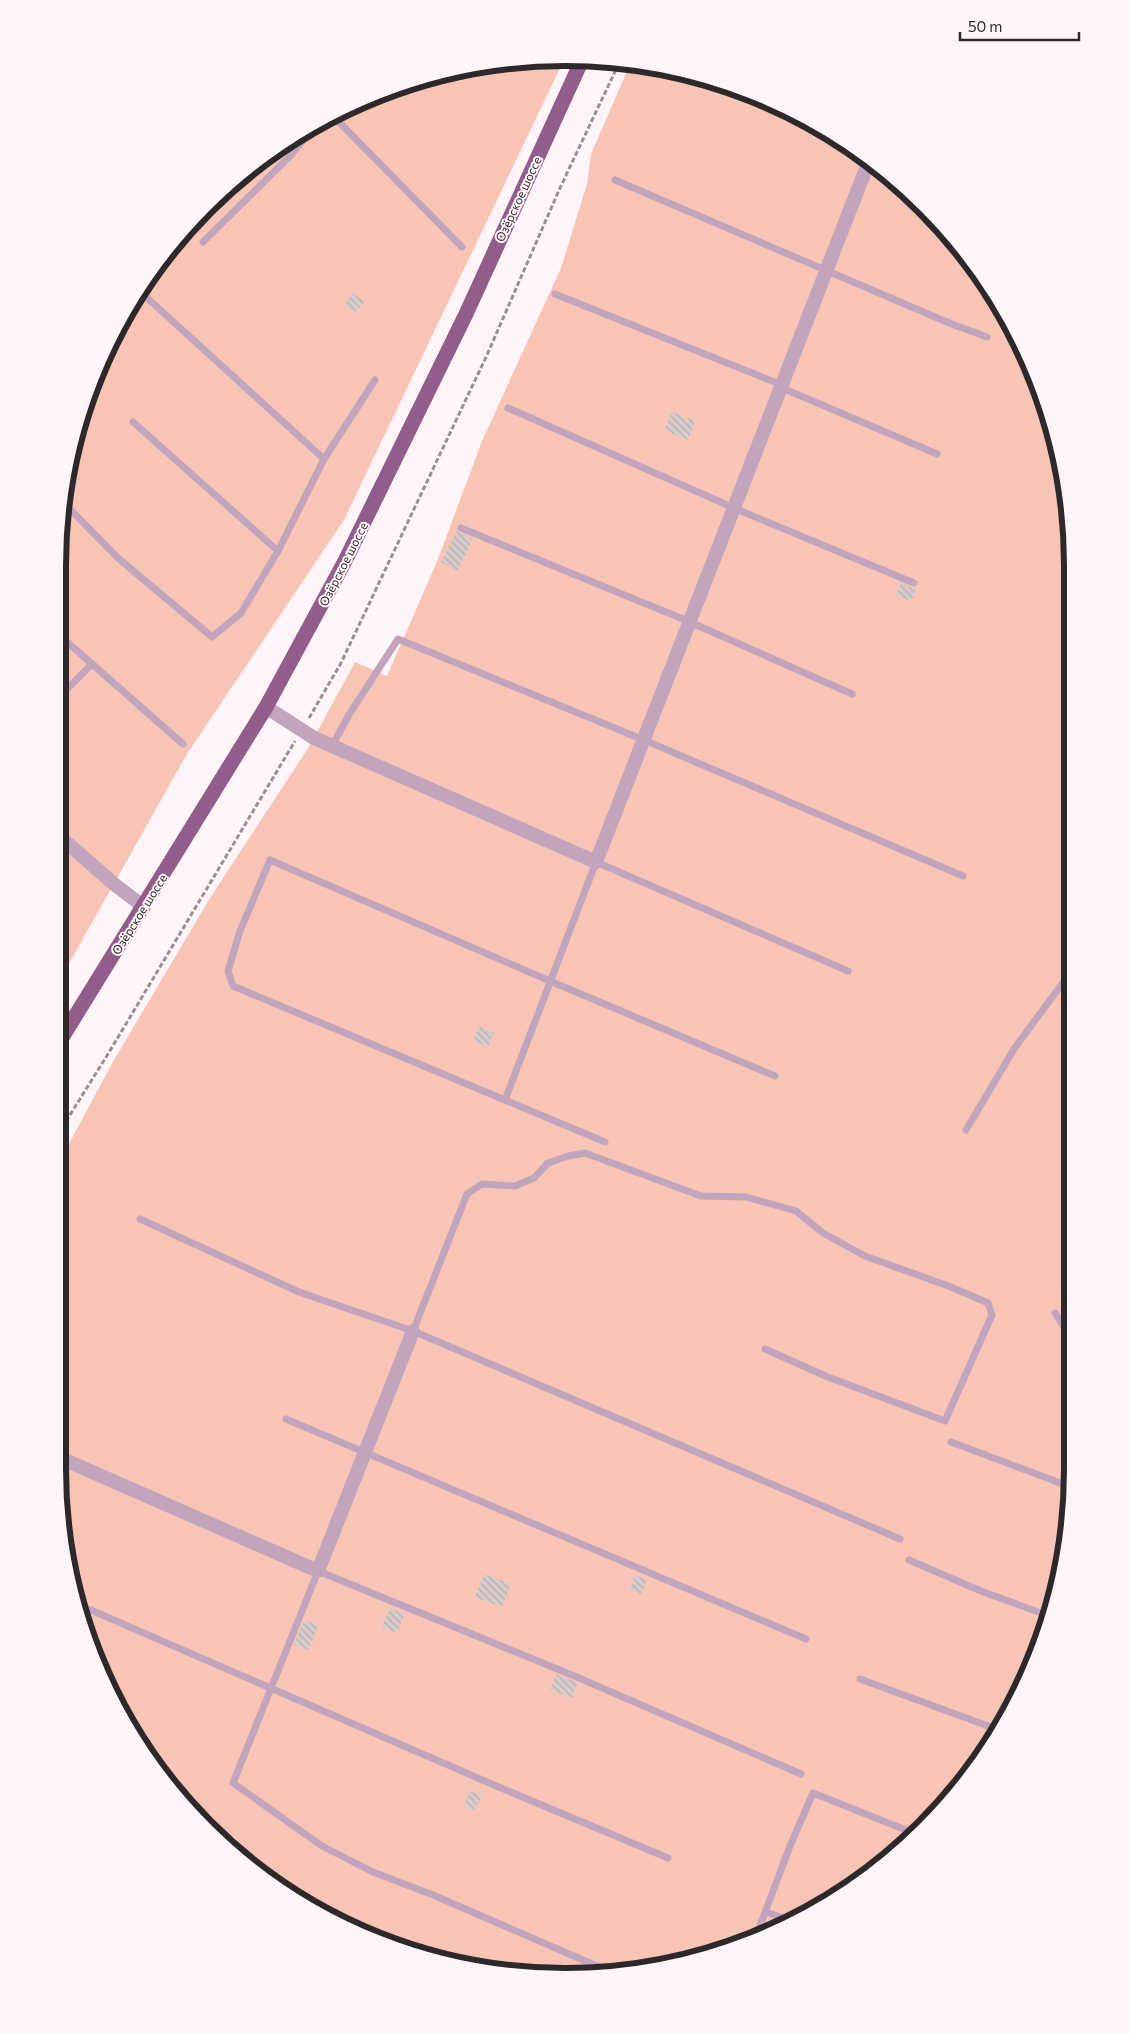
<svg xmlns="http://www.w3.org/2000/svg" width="1130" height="2034" font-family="Commissioner,sans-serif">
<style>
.green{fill:#f7c4b5}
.building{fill:url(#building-back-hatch)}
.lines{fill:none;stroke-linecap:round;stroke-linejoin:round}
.path{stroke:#989194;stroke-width:3;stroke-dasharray:5 2.5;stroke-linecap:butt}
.lane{stroke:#c3a4bd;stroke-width:7}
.street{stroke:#c3a4bd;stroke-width:14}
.primary{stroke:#925d8a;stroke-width:15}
.labels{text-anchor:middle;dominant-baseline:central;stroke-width:4;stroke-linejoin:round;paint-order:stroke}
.street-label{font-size:12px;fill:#2d292b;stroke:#fff5f9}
.rim{fill:none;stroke:#2d292b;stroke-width:6}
</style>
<defs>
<pattern id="building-back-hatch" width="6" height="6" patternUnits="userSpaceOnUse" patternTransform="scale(1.25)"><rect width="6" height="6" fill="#d7cbcb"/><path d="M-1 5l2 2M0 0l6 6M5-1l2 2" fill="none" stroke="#b9aeae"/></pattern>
</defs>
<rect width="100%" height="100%" fill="#fff5f9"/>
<g class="green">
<polygon points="532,59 564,60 344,520 187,754 58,983 59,532 75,433 125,312 183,231 256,163 340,110 433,75"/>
<polygon points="631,62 728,84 818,125 900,184 987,283 1045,402 1068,499 1071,1502 1055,1601 1005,1722 967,1778 900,1850 847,1891 759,1938 696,1959 598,1975 532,1975 434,1959 371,1938 283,1891 230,1850 163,1778 125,1722 85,1632 67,1568 58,1469 58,1164 114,1060 210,898 310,745 355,662 387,676 438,559 482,441 561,268 587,184 591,154"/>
</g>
<g class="building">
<polygon points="353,293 364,302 355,313 344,305"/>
<polygon points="672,412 695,421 688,440 664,430"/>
<polygon points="457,531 473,539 457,571 441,562"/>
<polygon points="901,583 912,588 917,588 911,601 896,595"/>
<polygon points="480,1026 494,1033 488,1047 473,1040"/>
<polygon points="484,1574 511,1584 502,1607 475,1597"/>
<polygon points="635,1575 647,1580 641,1594 629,1589"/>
<polygon points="390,1608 405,1614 397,1633 382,1627"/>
<polygon points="304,1620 318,1625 309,1650 294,1645"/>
<polygon points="556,1674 578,1683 572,1698 550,1690"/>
<polygon points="470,1791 482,1796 474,1811 463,1806"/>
</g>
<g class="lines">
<g class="path">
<polyline points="309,718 341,663 487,355 560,188 620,61"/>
<polyline points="58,1134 108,1054 295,741"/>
</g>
<g class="lane">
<polyline points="332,115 462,247"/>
<polyline points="615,180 949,323 987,337"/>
<polyline points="203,242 290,156 316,125"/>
<polyline points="555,294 782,385 787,390 937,454"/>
<polyline points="137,295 145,296 324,459"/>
<polyline points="508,408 734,508 914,583"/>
<polyline points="133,422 278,551"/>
<polyline points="63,502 118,558 212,637 241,613 278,551 324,459 375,380"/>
<polyline points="461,528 683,619 852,694"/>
<polyline points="58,634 183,744"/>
<polyline points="58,698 92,664"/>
<polyline points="332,746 350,713 398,639 644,740 963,876"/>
<polyline points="505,1100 596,862 848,971"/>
<polyline points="966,1130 1014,1049 1070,973"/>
<polyline points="605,1142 233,986 228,971 240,931 270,860 550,981 775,1076"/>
<polyline points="140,1219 299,1292 413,1331 900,1539"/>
<polyline points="1055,1313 1071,1339"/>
<polyline points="413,1331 467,1194 482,1184 515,1186 534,1178 548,1163 568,1156 585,1153 701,1196 746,1197 796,1211 823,1233 865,1256 951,1287 988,1303 992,1315 945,1421 828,1377 765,1349"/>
<polyline points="286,1419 806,1639"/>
<polyline points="951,1442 1071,1487"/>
<polyline points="909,1560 981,1591 1049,1616"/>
<polyline points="77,1604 494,1785 668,1858"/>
<polyline points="860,1679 999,1730"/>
<polyline points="766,1912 791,1921"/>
<polyline points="755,1939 790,1846 813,1793 916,1834"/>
<polyline points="613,1973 433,1895 373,1872 322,1846 233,1783 318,1571 572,1675 801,1774"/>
</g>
<g class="street">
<polyline points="266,707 314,738 596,862 869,161"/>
<polyline points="58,835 114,884 144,907"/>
<polyline points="58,1457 318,1571 413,1331"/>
</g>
<polyline class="primary" points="58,1044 266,707 345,561 466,314 582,60"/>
</g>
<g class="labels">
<g class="street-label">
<text transform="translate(518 199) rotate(-65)">Озёрское шоссе</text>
<text transform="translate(343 564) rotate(-63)">Озёрское шоссе</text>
<text transform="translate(139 914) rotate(-58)">Озёрское шоссе</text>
</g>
</g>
<path d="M0 0H1130V2034H0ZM565 66H565A499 499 0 0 1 1064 565V1469A499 499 0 0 1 565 1968H565A499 499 0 0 1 66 1469V565A499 499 0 0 1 565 66Z" fill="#fff5f9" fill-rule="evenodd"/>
<path class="rim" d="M565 66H565A499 499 0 0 1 1064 565V1469A499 499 0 0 1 565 1968H565A499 499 0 0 1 66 1469V565A499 499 0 0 1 565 66Z"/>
<path d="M960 32v8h119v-8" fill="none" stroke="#2d292b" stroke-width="2.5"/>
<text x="968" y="32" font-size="15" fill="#2d292b" stroke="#fff5f9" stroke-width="4" paint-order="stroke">50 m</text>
</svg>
